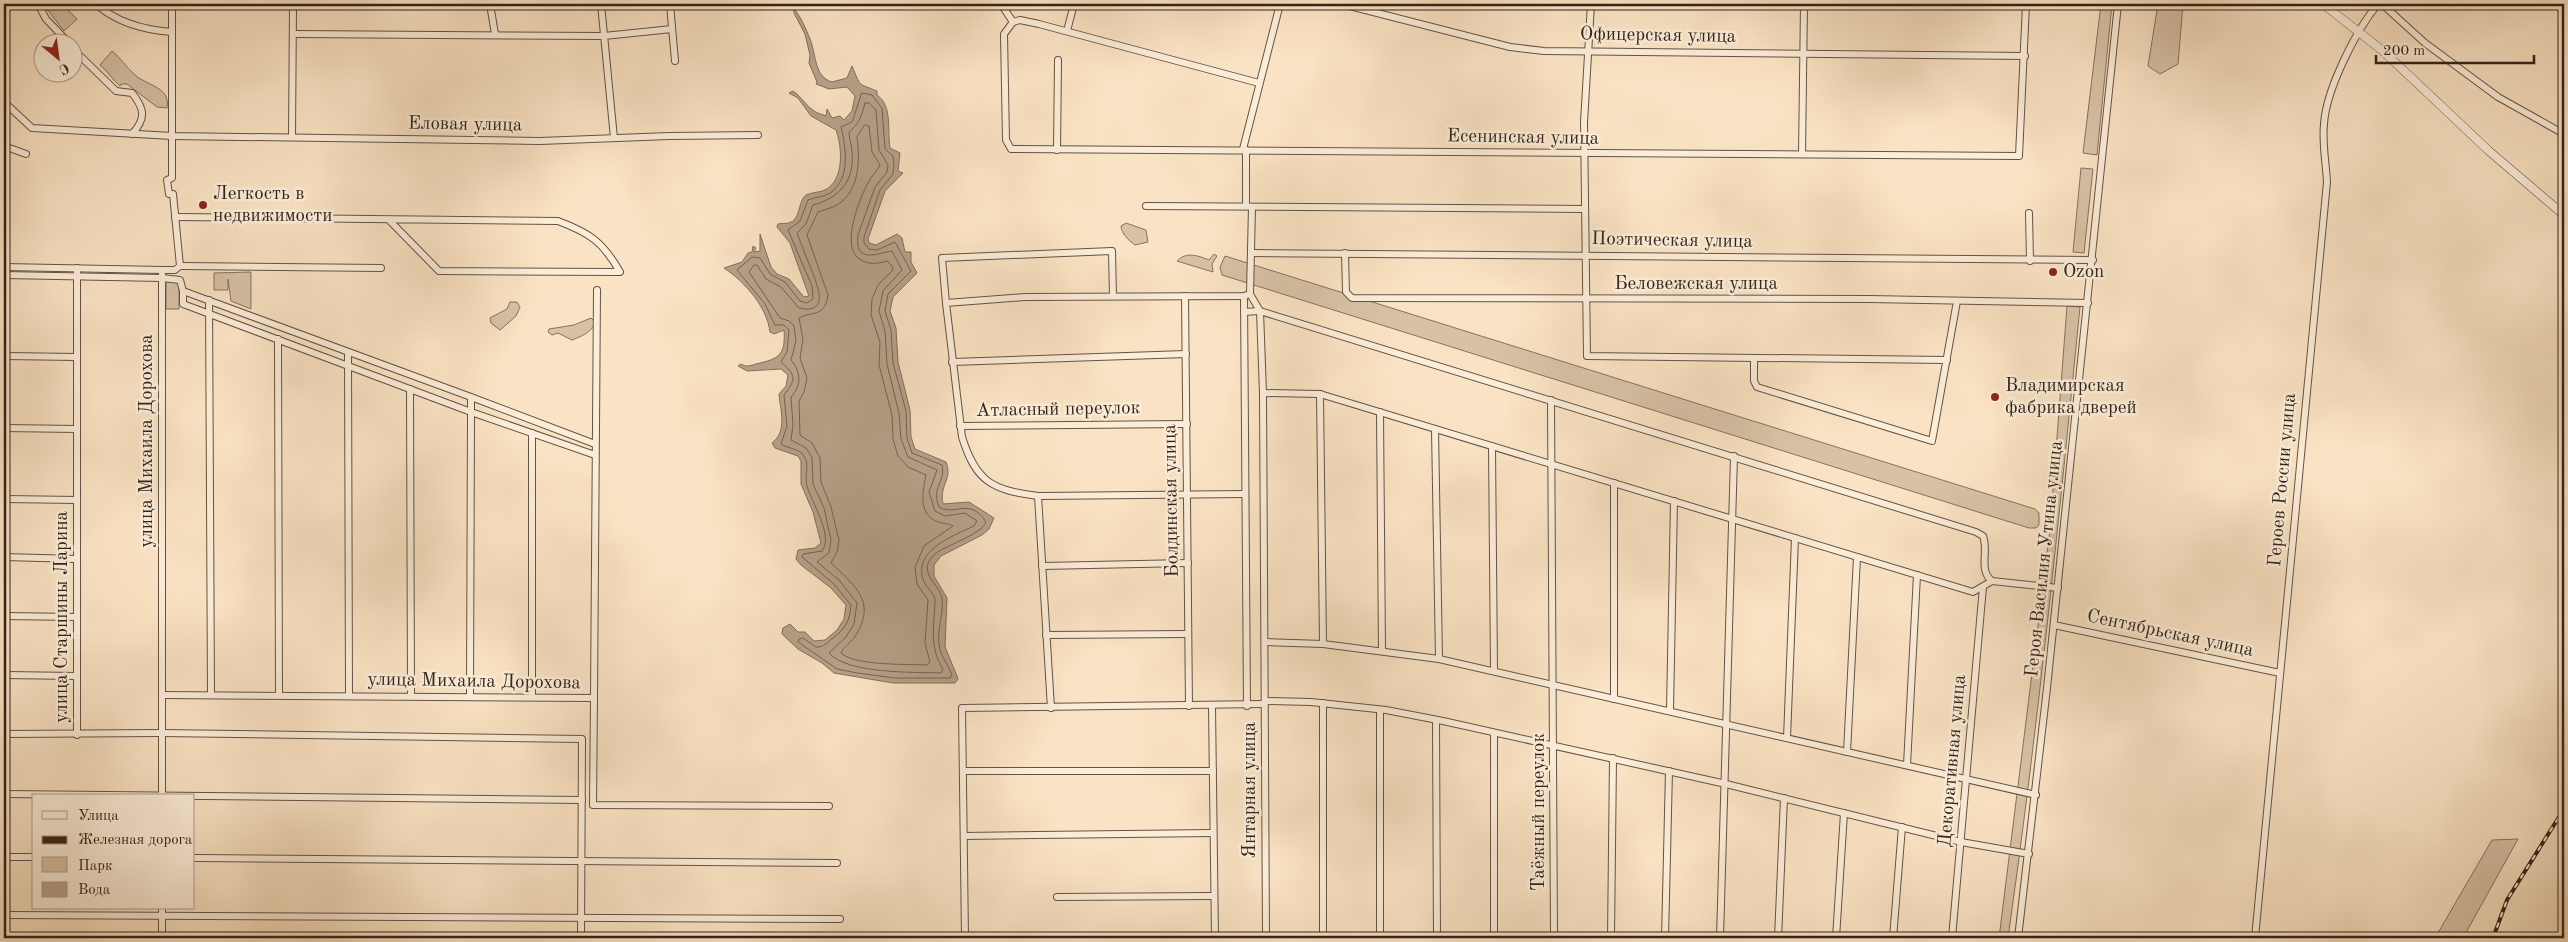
<svg xmlns="http://www.w3.org/2000/svg" width="2568" height="942" font-family="'Old Standard TT',serif">
<style>
.green{fill:#d8c2a7;stroke:#857260}
.water{fill:#b6a28a;stroke:#816f5d}
.lines{fill:none;stroke-linecap:round;stroke-linejoin:round}
.shore{stroke:#746252;stroke-width:1}
.minor-casing{stroke:#645344;stroke-width:8}
.tertiary-casing{stroke:#645344;stroke-width:9}
.minor{stroke:#fcedd9;stroke-width:6}
.tertiary{stroke:#fcedd9;stroke-width:8}
.rail-casing{stroke:#322319;stroke-width:4}
.rail{stroke:#fcedd9;stroke-width:2;stroke-dasharray:5.5;stroke-linecap:butt}
.poi-dot{fill:#8f2418;stroke:#fcedd9;stroke-width:2}
.labels{text-anchor:middle;dominant-baseline:central;stroke-width:5;stroke-linejoin:round;paint-order:stroke}
.street-label{font-size:19px;fill:#322319;stroke:#fcedd9}
.poi-label{font-size:19px;fill:#322319;stroke:#fcedd9;text-anchor:start}
</style>
<rect width="100%" height="100%" fill="#fae3c4"/>
<filter id="stains"><feTurbulence type="fractalNoise" baseFrequency=".004" numOctaves="4"/><feColorMatrix values="0 0 0 0 .2 0 0 0 0 .09 0 0 0 0 .02 0 0 0 .5 -.17"/></filter>
<radialGradient id="worn" r=".72"><stop offset=".6" stop-color="#630" stop-opacity="0"/><stop offset="1" stop-color="#630" stop-opacity=".3"/></radialGradient>
<g class="green">
<polygon points="43,4 52,6 62,4 77,19 64,31"/>
<polygon points="2101,4 2112,4 2097,155 2083,153"/>
<polygon points="2158,4 2183,4 2178,64 2160,74 2148,66"/>
<path d="M112 51C121 58 126 67 134 74 146 86 171 86 167 108L157 107 127 84H121L120 86C114 81 108 72 100 65Z"/>
<polygon points="2081,168 2093,169 2084,253 2073,252"/>
<path d="M1126 223 1146 230 1148 242 1135 245C1129 241 1121 233 1121 226Z"/>
<path d="M1214 254 1217 256 1212 264 1213 272 1177 261C1186 251 1199 256 1209 260Z"/>
<polygon points="1225,256 2035,509 2039,513 2039,525 2036,528 2029,528 1222,275 1220,267"/>
<polygon points="251,272 251,309 231,301 228,279 228,290 214,290 214,273"/>
<polygon points="166,281 176,281 179,285 179,309 166,309"/>
<polygon points="510,302 517,302 520,307 516,316 500,330 491,323 490,318 507,309"/>
<path d="M2067 306 2080 307C2059 518 2038 728 2008 938H1999L2050 529Z"/>
<path d="M591 318 596 323C590 333 582 336 572 340L558 333 552 335 548 332 549 329 574 325Z"/>
<polygon points="2518,839 2463,938 2435,938 2492,840"/>
</g>
<path class="water" d="M794 9C800 15 807 31 810 39 816 53 814 77 832 82L847 78 852 66C861 87 857 83 877 91V95C893 106 887 131 890 148L900 153 898 171 903 173 885 191 868 239 869 243 876 245 897 234 902 238 905 252H911V262L917 273 893 297 890 311 896 328 898 362 910 410 911 437 915 449 946 462C953 480 939 484 943 504L969 502 994 518 989 529 982 535 941 556 934 565V576L947 598 945 647 957 676 958 679 955 683H893L834 673 822 663 798 649 782 634 783 628 790 624 798 632H805L814 641 825 640 837 630 844 619 846 605 831 588 801 565 796 559 798 550 815 548 821 543 813 512 801 484V461L798 456 775 448 772 443C788 431 780 409 779 394L786 386 788 375 781 369 747 371 738 366 741 364C746 367 750 366 756 364 778 359 786 356 784 330L774 334 770 332C767 307 745 282 724 268L742 262 748 253 752 252 753 246 756 248 754 252 760 251V234L771 267 777 274 789 279 804 297 809 296 790 243 777 227 778 224C781 223 785 224 789 223 800 220 798 205 804 197 808 192 819 193 825 190 845 180 842 146 836 130L811 116 798 98 789 93 793 91C801 96 806 106 814 111 818 114 822 114 826 116L827 109 832 118 840 116 844 120 852 111 855 96 847 87 829 89 816 84 817 82 809 63 810 55 805 34 794 13Z"/>
<g class="lines">
<g class="shore">
<path d="M862 93 872 95 882 108 885 149 893 156 894 164 893 174 880 190 864 237V243L869 249 877 250 895 242 911 271 888 294 885 311 891 330 893 363 906 411 907 438 912 453 942 465C946 481 931 487 939 507 956 517 969 496 986 522 981 535 948 544 935 554 915 571 940 585 942 598 944 612 937 629 939 644 940 656 948 664 952 675L950 678H895L857 673 837 669 798 642 799 639 803 638 816 647C825 647 826 643 833 638 845 629 850 621 851 605L834 584 802 557 803 554 822 551C834 536 811 501 807 486 804 476 810 465 804 456 799 448 788 449 781 444L787 426 784 395C796 379 797 376 781 362L787 352 789 330 784 325H775L765 304 737 270 752 257 760 258 770 274 785 282 800 301 807 303 813 299 812 286 788 230 800 221 808 200C815 197 824 197 830 193 851 179 846 147 841 127L852 122Z"/>
<path d="M865 103H869L876 110 879 150 888 165 887 172 875 187 858 235C854 265 878 253 892 251L902 270 883 291 879 311 885 331 887 364 899 413 901 439 908 457 937 470 929 492 935 511 945 516 965 513 977 521 974 526C953 536 911 551 924 582 928 590 936 594 935 602 934 627 929 647 943 669L941 673C914 672 847 674 829 653L846 637 854 624 857 603 839 580 817 562 829 553 831 540 824 508 813 484 812 457 806 448 791 440 793 425 791 397C802 385 801 372 791 360L796 341 794 326 789 321 780 318 749 272 754 265H757L766 279 781 287 799 308C833 316 815 280 810 266 805 255 801 243 797 233L806 224 813 205C839 198 855 181 852 152 852 145 849 139 849 132 859 124 862 115 865 103Z"/>
<path d="M865 125 869 126 872 152 880 165C877 171 872 176 869 181 860 197 841 244 858 258 867 265 877 264 887 261L892 266 893 270 878 285 872 299 871 315 880 342 879 365 892 415 893 439 898 456 908 467 926 475C923 491 917 514 938 522 944 524 949 523 953 526L924 546 915 567 917 584 928 600 925 643 930 662 927 665C908 664 855 666 841 653 843 647 852 642 856 635 877 601 854 585 831 563L837 552 839 540 831 507 821 482 820 458 812 443 800 435 799 401 804 392 807 378 800 358 803 339 799 318C811 311 825 318 828 295L807 235 818 212C824 210 831 208 837 205 860 191 860 160 857 137Z"/>
</g>
<defs>
<g id="minor">
<polyline points="38,4 46,19 68,42"/>
<path d="M96 4C117 23 145 30 172 32"/>
<polyline points="490,4 495,34"/>
<polyline points="601,4 614,138"/>
<polyline points="670,4 675,61"/>
<polyline points="1001,4 1013,22"/>
<polyline points="1342,4 1510,47 1544,51 2025,56"/>
<polyline points="1591,4 1584,122 1587,356 1947,360"/>
<polyline points="2382,4 2425,43 2498,97 2564,134"/>
<polyline points="1013,22 1004,34 1006,140 1011,149 2019,156 2026,4"/>
<polyline points="1013,22 1020,20 1039,24 1259,83"/>
<polyline points="1067,31 1074,4"/>
<polyline points="294,34 604,36 672,29"/>
<path d="M72 48 116 91 132 93C145 109 146 119 132 134"/>
<polyline points="4,102 32,128 172,136 540,141 669,136 758,135"/>
<polyline points="292,137 293,4"/>
<polyline points="4,146 26,154"/>
<polyline points="1243,149 1280,4"/>
<polyline points="1057,150 1058,60"/>
<polyline points="1246,150 1246,205"/>
<polyline points="1802,154 1804,4"/>
<polyline points="1146,206 1585,209"/>
<polyline points="1252,207 1250,294 1260,311 1263,393 1266,938"/>
<polyline points="2029,213 2030,261"/>
<path d="M175 217 558 221C590 233 603 242 620 272L439 271 389 220"/>
<polyline points="1251,253 2093,260"/>
<polyline points="1345,253 1346,292 1352,298 1869,299 2088,303"/>
<polyline points="180,266 381,268"/>
<polyline points="4,267 162,270 175,270 180,266 173,194 169,194 167,180 172,178 172,4"/>
<polyline points="4,275 162,278 162,274"/>
<polyline points="1185,296 1189,706"/>
<polyline points="1244,296 1247,706"/>
<polyline points="209,300 211,695"/>
<polyline points="946,303 942,258 1112,251 1113,296"/>
<path d="M1244 312 1260 311 1976 532 1983 536C1989 551 1978 570 1992 581L2058 588"/>
<polyline points="278,339 279,695"/>
<polyline points="348,352 349,695"/>
<polyline points="4,356 77,357"/>
<polyline points="1754,359 1754,381 1757,387 1932,441 1957,301"/>
<polyline points="952,362 1186,354"/>
<polyline points="410,389 411,696"/>
<polyline points="1263,393 1320,394 1973,592 1992,581"/>
<polyline points="1320,394 1323,644"/>
<polyline points="471,397 595,444"/>
<polyline points="1551,400 1554,938"/>
<polyline points="1380,412 1382,651"/>
<polyline points="960,426 1187,424"/>
<polyline points="4,428 77,429"/>
<polyline points="1435,429 1439,659"/>
<polyline points="1492,446 1494,671"/>
<polyline points="1614,483 1614,699"/>
<path d="M1245 494 1038 496C992 490 976 482 962 437L946 303 1025 297 1244 296 1250 294"/>
<polyline points="1038,496 1051,708"/>
<polyline points="4,499 77,500"/>
<polyline points="4,557 77,559"/>
<polyline points="1042,566 1188,563"/>
<polyline points="4,616 77,617"/>
<polyline points="2054,625 2280,673"/>
<polyline points="1046,635 1188,634"/>
<polyline points="1266,642 1323,644 1439,659 2036,795"/>
<polyline points="4,675 77,676"/>
<polyline points="162,695 594,698 593,805 829,806"/>
<polyline points="470,696 471,412 595,455"/>
<polyline points="532,697 532,433"/>
<polyline points="594,698 597,290"/>
<polyline points="1265,701 1311,702 1386,710 1443,721 1726,784 1961,842 2029,854"/>
<polyline points="1212,706 1215,938"/>
<polyline points="1670,711 1674,501"/>
<polyline points="1436,720 1437,938"/>
<polyline points="1494,733 1494,938"/>
<polyline points="4,734 162,733 582,739 581,938"/>
<polyline points="77,735 77,268"/>
<polyline points="1787,738 1795,538"/>
<polyline points="1847,752 1857,557"/>
<polyline points="1907,765 1917,575"/>
<polyline points="963,771 1213,771"/>
<polyline points="4,794 582,800"/>
<polyline points="162,796 162,278 180,280 183,291 183,304 471,412 471,397 183,291"/>
<polyline points="964,836 1213,833"/>
<polyline points="4,857 34,857"/>
<polyline points="194,858 837,863"/>
<polyline points="1057,897 1214,896"/>
<polyline points="4,915 840,919"/>
<polyline points="162,938 162,908"/>
<polyline points="965,938 962,708 1264,704"/>
<polyline points="1323,938 1323,703"/>
<polyline points="1380,938 1380,710"/>
<polyline points="1611,938 1613,758"/>
<polyline points="1665,938 1669,771"/>
<polyline points="1720,938 1734,456"/>
<polyline points="1778,938 1784,798"/>
<polyline points="1836,938 1844,813"/>
<polyline points="1893,938 1902,827"/>
<polyline points="1952,938 1983,587"/>
<polyline points="2018,938 2047,688 2118,4"/>
<path d="M2255 938 2327 182C2326 163 2322 143 2324 124 2326 90 2356 30 2378 4"/>
</g>
<polyline id="tertiary" points="2323,4 2383,51 2489,151 2564,215"/>
</defs>
<use href="#minor" class="minor-casing"/>
<use href="#tertiary" class="tertiary-casing"/>
<use href="#minor" class="minor"/>
<use href="#tertiary" class="tertiary"/>
<defs>
<polyline id="rail" points="2493,938 2507,900 2564,809"/>
</defs>
<use href="#rail" class="rail-casing"/>
<use href="#rail" class="rail"/>
</g>
<g class="poi-dot">
<circle cx="203" cy="205" r="5"/>
<circle cx="2053" cy="272" r="5"/>
<circle cx="1995" cy="397" r="5"/>
</g>
<g class="labels">
<g class="street-label">
<text transform="translate(1658 36) rotate(1)">Офицерская улица</text>
<text transform="translate(465 125) rotate(1)">Еловая улица</text>
<text transform="translate(1523 138) rotate(1)">Есенинская улица</text>
<text transform="translate(1672 241) rotate(1)">Поэтическая улица</text>
<text x="1696" y="284">Беловежская улица</text>
<text transform="translate(1058 410) rotate(-1)">Атласный переулок</text>
<text transform="translate(147 441) rotate(-90)">улица Михаила Дорохова</text>
<text transform="translate(2283 480) rotate(-85)">Героев России улица</text>
<text transform="translate(1172 501) rotate(-91)">Болдинская улица</text>
<text transform="translate(2045 559) rotate(-84)">Героя Василия Утина улица</text>
<text transform="translate(62 617) rotate(-90)">улица Старшины Ларина</text>
<text transform="translate(2170 634) rotate(12)">Сентябрьская улица</text>
<text transform="translate(474 682) rotate(1)">улица Михаила Дорохова</text>
<text transform="translate(1953 761) rotate(-85)">Декоративная улица</text>
<text transform="translate(1250 790) rotate(-90)">Янтарная улица</text>
<text transform="translate(1539 812) rotate(-90)">Таёжный переулок</text>
</g>
<g class="poi-label">
<text x="213" y="194">Легкость в<tspan x="213" dy="22">недвижимости</tspan></text>
<text x="2063" y="272">Ozon</text>
<text x="2005" y="386">Владимирская<tspan x="2005" dy="22">фабрика дверей</tspan></text>
</g>
</g>
<rect width="2568" height="942" fill="none" stroke="#fae3c4" stroke-width="20"/>
<rect x="5" y="5" width="2558" height="932" fill="none" stroke="#322319" stroke-width="2.5"/>
<rect x="10" y="10" width="2548" height="922" fill="none" stroke="#322319"/>
<rect x="32" y="794" width="162" height="115" fill="#fcedd9" stroke="#ab9c8c"/>
<rect x="42" y="811" width="25" height="8" fill="#fcedd9" stroke="#ab9c8c"/>
<text x="78" y="820" font-size="15" fill="#322319">Улица</text>
<rect x="42" y="836" width="25" height="8" fill="#322319" stroke="#ab9c8c"/>
<text x="78" y="844" font-size="15" fill="#322319">Железная дорога</text>
<rect x="42" y="857" width="25" height="15" fill="#d8c2a7" stroke="#ab9c8c"/>
<text x="78" y="870" font-size="15" fill="#322319">Парк</text>
<rect x="42" y="882" width="25" height="15" fill="#b6a28a" stroke="#ab9c8c"/>
<text x="78" y="894" font-size="15" fill="#322319">Вода</text>
<g transform="translate(58 58) rotate(151)"><circle r="24" fill="#fcedd9" stroke="#ab9c8c"/>
<path d="M0-4L9 19L0 12L-9 19Z" fill="#8f2418"/>
<text y="-8" font-size="14" font-weight="bold" text-anchor="middle" fill="#322319">С</text>
</g>
<path d="M2376 55v8h158v-8" fill="none" stroke="#322319" stroke-width="2.5"/>
<text x="2383" y="55" font-size="15" fill="#322319" stroke="#fcedd9" stroke-width="4" paint-order="stroke">200 m</text>
<rect width="100%" height="100%" filter="url(#stains)"/>
<rect width="100%" height="100%" fill="url(#worn)"/>
</svg>
